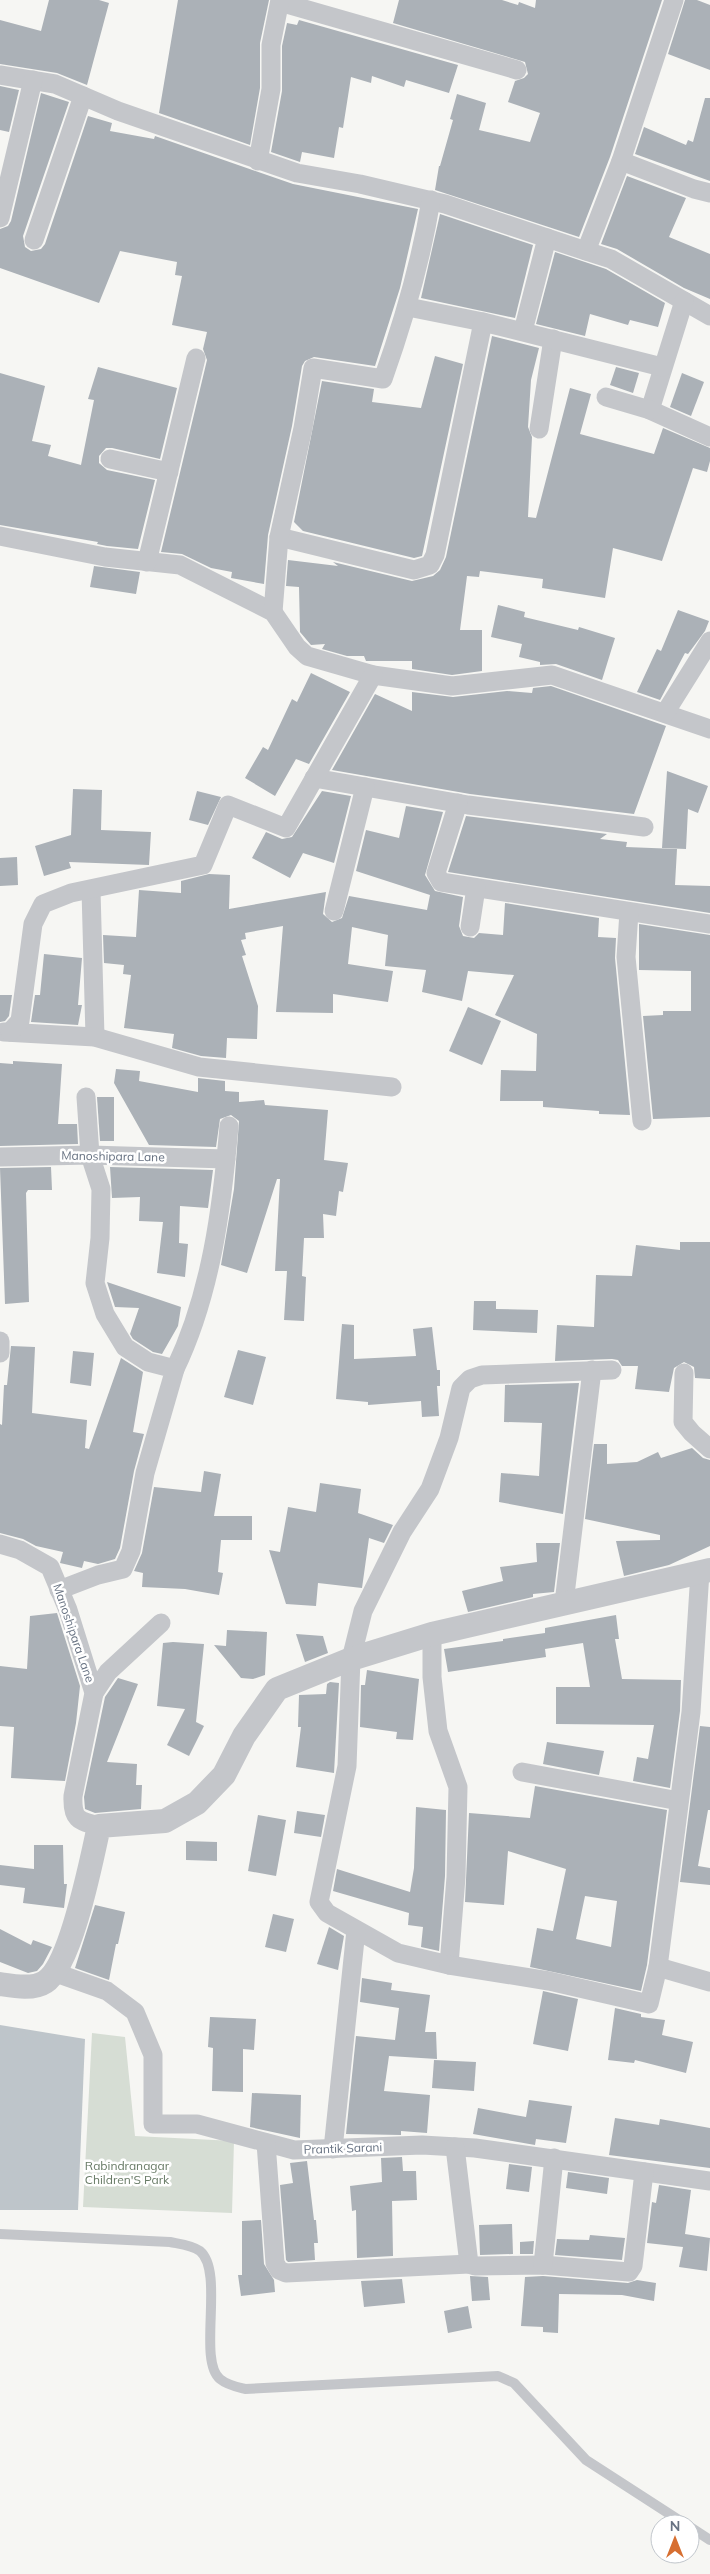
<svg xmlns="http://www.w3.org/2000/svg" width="710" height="2574" font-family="Mulish,sans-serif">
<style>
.green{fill:#d6ddd4}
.water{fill:#bec5ca}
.building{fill:#abb1b7;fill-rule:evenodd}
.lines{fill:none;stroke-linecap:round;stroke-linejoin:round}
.service{stroke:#c4c6ca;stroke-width:10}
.minor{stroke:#c4c6ca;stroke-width:19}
.tertiary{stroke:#c4c6ca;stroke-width:24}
.labels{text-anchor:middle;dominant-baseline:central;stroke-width:5;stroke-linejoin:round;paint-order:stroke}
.street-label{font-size:12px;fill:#677282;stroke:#fff}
.park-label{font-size:12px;fill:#677a65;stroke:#fff}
</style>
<rect width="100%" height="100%" fill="#f6f6f3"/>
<polygon class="green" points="92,2033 125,2037 135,2136 234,2141 232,2213 83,2207"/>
<polygon class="water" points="0,2025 85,2039 78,2210 0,2210"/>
<g class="building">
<polygon points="49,0 99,0 109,3 87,85 57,73 0,64 0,20 41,31"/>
<polygon points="178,0 269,0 260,43 260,88 250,145 159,113"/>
<polygon points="399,0 502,0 518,5 519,2 535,8 536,0 662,0 610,157 579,237 435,190 439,166 440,166 453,120 450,119 457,94 486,103 479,130 530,142 540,113 508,102 515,81 524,78 528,74 525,62 393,23"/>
<polygon points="685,0 697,0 710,5 710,70 668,54"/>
<polygon points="299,20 458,65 449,93 406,80 404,87 372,76 371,83 351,77 343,128 339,127 334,158 302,152 300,162 271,152 282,91 282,46 287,23 297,25"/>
<polygon points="0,86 19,90 9,132 0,130"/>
<polygon points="41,93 69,102 23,236 25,247 31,251 41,249 45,244 88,116 112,123 110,131 154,139 155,136 293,184 418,209 400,288 375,366 314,357 305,361 302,366 292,426 268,535 264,584 231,578 232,572 211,568 182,554 161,552 207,360 203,349 207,332 172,325 182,276 175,275 177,262 120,251 99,303 0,268 0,229 8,226 11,221"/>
<polygon points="705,98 710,98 710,181 635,154 644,127 686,145 688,140 693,142"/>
<polygon points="627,176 686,198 669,237 710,254 710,299 684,288 617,249 601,244"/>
<polygon points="440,214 533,245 515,318 421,298"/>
<polygon points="555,252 606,269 665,303 658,327 630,320 628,325 590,314 585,336 536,324"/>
<polygon points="492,336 539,348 531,380 528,427 532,437 528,517 536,518 570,388 591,394 580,434 654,454 663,428 710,448 710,461 707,472 693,468 662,561 613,548 605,598 542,588 543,579 480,571 479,577 467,576 460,630 482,630 482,671 452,675 412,669 412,661 366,661 364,656 347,656 322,649 325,644 311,645 300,632 299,587 286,586 288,560 338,566 333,562 412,581 433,576 440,570 446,557"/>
<polygon points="435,356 463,364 422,556 414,558 303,531 294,522 322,381 374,389 372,402 421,408"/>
<polygon points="98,367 177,388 160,459 112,448 106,448 99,456 99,463 107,470 155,480 138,549 107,546 97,544 98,542 0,525 0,373 45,386 32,441 51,445 48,456 81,465 94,400 88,399"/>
<polygon points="616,367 639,373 633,393 610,385"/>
<polygon points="682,373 704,382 691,416 670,407"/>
<polygon points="94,566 140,572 136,594 90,587"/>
<polygon points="498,605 525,612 524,617 578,630 579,627 615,638 602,680 556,664 540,665 540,662 519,657 522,644 491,637"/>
<polygon points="678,610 709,621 705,631 688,654 685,653 660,700 637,692 657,649 661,651"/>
<polygon points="311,673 350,692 309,764 296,759 275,796 245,778 263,747 268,750 292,699 297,702"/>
<polygon points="551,686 666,726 634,814 470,794 332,770 375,694 412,711 412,692 453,697 507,691 532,693 533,688"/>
<polygon points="667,771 708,786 698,813 688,809 686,849 662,848"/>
<polygon points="73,789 102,790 101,830 151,832 149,865 69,862 71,868 44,876 35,846 71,835"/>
<polygon points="197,791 221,797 208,825 189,820"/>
<polygon points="322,791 351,796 334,863 303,853 290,878 252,858 266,832 282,839 292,837"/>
<polygon points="406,806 443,812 425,875 435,891 463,897 459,926 463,936 474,938 479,933 503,935 505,903 599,918 598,937 616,938 615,958 630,1115 599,1114 599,1111 543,1107 543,1101 500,1101 501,1070 536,1071 537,1034 495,1015 514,975 468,971 462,1001 422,992 426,970 385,966 388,935 352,927 348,964 393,971 388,1002 333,994 333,1013 276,1012 283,926 245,933 246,939 241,940 246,955 242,956 258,1006 257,1039 227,1038 226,1058 201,1056 172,1048 174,1034 124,1028 131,975 123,974 124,965 104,963 103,935 136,937 139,890 181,893 181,881 209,874 230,875 229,909 326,892 323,914 332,922 342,918 349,896 427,910 430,895 356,871 366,830 399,838"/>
<polygon points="466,816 607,834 600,839 627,842 626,847 677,849 675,885 710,886 710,913 448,872"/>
<polygon points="17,857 18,885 0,886 0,858"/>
<polygon points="639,924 710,935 710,1117 653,1119 643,1016 663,1015 663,1011 691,1011 691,971 639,970"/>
<polygon points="44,954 82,958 78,1005 82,1005 78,1025 31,1022 35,995 40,995"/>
<polygon points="0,995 12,995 9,1016 5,1021 0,1022"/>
<polygon points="468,1007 501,1021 482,1065 449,1051"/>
<polygon points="13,1061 62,1064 58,1124 77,1124 78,1144 0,1146 0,1063 13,1064"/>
<polygon points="116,1069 140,1071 139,1081 198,1092 198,1078 225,1081 225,1091 239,1092 239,1102 264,1100 265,1105 328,1110 324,1160 348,1163 343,1192 339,1191 336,1216 323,1214 324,1238 304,1238 302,1276 306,1277 304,1321 284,1320 287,1271 275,1271 280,1179 277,1179 247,1273 221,1265 234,1189 239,1121 231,1115 220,1119 216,1147 149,1145 114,1083"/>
<polygon points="97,1097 114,1097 114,1141 100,1141"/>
<polygon points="51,1167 52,1190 28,1190 26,1193 29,1302 5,1304 0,1168"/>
<polygon points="110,1167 213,1170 208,1208 180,1206 179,1243 188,1244 185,1277 157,1273 163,1222 139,1221 140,1197 112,1198"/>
<polygon points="680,1242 710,1242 710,1379 695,1378 694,1367 684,1362 674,1368 669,1392 635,1389 638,1366 622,1366 618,1360 612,1359 555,1361 557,1325 594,1327 596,1275 632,1276 636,1245 680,1250"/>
<polygon points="107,1282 181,1307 178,1326 162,1354 153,1352 133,1339 130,1334 139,1308 115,1307"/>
<polygon points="474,1301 496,1301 496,1309 538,1310 537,1333 473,1330"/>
<polygon points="342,1324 354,1325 354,1359 416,1356 413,1329 432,1327 437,1370 440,1370 440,1386 437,1386 439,1416 422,1417 421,1401 368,1405 368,1402 336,1399"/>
<polygon points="11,1346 35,1347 32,1413 87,1420 85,1448 89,1449 121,1358 143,1372 133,1432 144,1434 134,1471 120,1548 115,1559 98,1564 84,1561 82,1568 60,1563 63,1552 36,1546 23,1539 0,1533 0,1424 2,1425 4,1385 7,1385"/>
<polygon points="238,1350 266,1357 253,1405 224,1397"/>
<polygon points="73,1351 94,1353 91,1386 70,1383"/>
<polygon points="579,1383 563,1514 499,1502 501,1473 539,1476 542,1423 504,1422 505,1385"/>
<polygon points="594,1444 607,1444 607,1464 637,1462 658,1452 661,1458 692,1448 703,1458 710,1460 710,1546 669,1565 624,1576 616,1541 660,1540 660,1535 585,1519"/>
<polygon points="204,1471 221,1474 214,1516 252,1516 252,1540 221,1540 218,1572 223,1573 219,1595 185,1589 142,1587 143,1573 134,1571 142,1553 154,1487 201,1492"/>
<polygon points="320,1483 361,1489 358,1513 393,1525 384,1543 369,1538 362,1588 318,1583 316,1606 286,1604 269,1550 280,1552 288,1507 316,1512"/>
<polygon points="536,1543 560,1543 554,1592 533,1594 533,1597 468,1612 462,1591 503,1581 500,1567 537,1562"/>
<polygon points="57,1613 80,1686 76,1723 65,1781 11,1778 14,1727 0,1726 0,1666 27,1669 30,1616"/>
<polygon points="616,1615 619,1639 615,1639 622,1679 681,1680 680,1711 670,1788 633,1781 637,1757 648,1759 654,1725 556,1724 556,1687 590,1687 583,1643 545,1649 546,1657 448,1672 444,1649 503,1641 503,1639 545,1633 545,1628"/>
<polygon points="227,1630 267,1632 265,1675 253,1679 241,1678 214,1645 226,1646"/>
<polygon points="296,1634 323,1636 328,1653 305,1662"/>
<polygon points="173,1642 204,1644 196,1722 204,1726 189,1756 167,1745 185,1709 157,1706 163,1643"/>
<polygon points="367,1670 419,1679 413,1740 396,1739 397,1732 360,1727 361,1685 365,1685"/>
<polygon points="118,1678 138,1684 107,1762 137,1764 136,1785 142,1785 141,1809 95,1813 85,1809 84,1797 105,1697"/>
<polygon points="330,1682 339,1683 334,1773 296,1767 301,1727 298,1727 299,1695 326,1694 327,1684"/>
<polygon points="700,1726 710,1727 710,1810 708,1810 698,1866 710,1868 710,1885 680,1882"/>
<polygon points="547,1742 604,1751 599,1775 543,1764"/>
<path d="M535 1786 667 1810 647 1965 641 1991 530 1967 537 1928 553 1931 566 1869 508 1851 504 1905 465 1902 469 1813 530 1818ZM585 1896 617 1901 611 1947 576 1939Z"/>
<polygon points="416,1807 446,1810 445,1876 439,1951 421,1947 423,1927 408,1925 409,1913 333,1891 337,1869 410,1892 414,1868"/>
<polygon points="297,1811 325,1815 321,1837 294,1833"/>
<polygon points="258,1815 286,1820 276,1876 248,1871"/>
<polygon points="186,1841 217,1842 217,1861 186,1860"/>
<polygon points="34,1845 63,1845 64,1884 67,1884 64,1908 23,1903 25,1888 0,1885 0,1865 34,1869"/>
<polygon points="95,1905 125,1912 118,1944 116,1944 109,1980 75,1968"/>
<polygon points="273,1914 294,1919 286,1952 265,1947"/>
<polygon points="329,1927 344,1936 338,1970 317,1964"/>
<polygon points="0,1929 31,1945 33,1940 52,1947 43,1964 37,1971 28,1973 0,1962"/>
<polygon points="362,1978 392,1983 391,1990 430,1995 425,2032 436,2032 437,2059 389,2056 384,2091 430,2095 427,2133 401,2131 401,2135 346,2134 356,2036 395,2040 399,2008 360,2002"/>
<polygon points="543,1991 578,1999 568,2051 533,2044"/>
<polygon points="615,2008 641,2014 641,2017 665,2020 662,2035 693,2042 686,2073 635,2060 634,2063 608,2060"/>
<polygon points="210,2017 256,2019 254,2050 243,2049 243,2092 212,2091 213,2048 208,2047"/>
<polygon points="434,2060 476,2062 474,2091 432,2088"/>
<polygon points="252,2093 301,2095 300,2138 250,2127"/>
<polygon points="529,2100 572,2106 566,2143 536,2139 535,2145 473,2134 478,2108 526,2117"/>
<polygon points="615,2118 659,2125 660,2119 710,2128 710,2168 609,2155"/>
<polygon points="402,2157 403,2171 416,2171 417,2200 392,2201 393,2256 357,2258 356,2210 352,2211 350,2186 382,2182 381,2158"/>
<polygon points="307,2161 314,2220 316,2220 318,2243 314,2243 315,2260 288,2262 286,2260 280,2185 293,2183 290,2163"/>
<polygon points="509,2164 532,2167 529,2192 506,2189"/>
<polygon points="568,2172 609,2178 607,2194 566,2188"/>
<polygon points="659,2185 691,2190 685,2234 710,2238 707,2271 679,2267 683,2247 647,2243 652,2202 656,2203"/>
<polygon points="261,2220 264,2264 274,2280 275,2292 241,2296 238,2275 242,2275 242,2221"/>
<polygon points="512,2224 513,2254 480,2255 479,2225"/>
<polygon points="590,2235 625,2238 622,2260 555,2255 557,2239 589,2240"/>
<polygon points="534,2241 533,2254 520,2254 520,2242"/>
<polygon points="470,2276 488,2277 490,2300 472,2301"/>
<polygon points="543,2276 628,2283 637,2280 656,2283 654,2301 622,2295 559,2294 558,2333 543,2332 543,2327 521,2326 525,2277"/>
<polygon points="402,2279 405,2303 364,2307 361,2281"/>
<polygon points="468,2306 472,2328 448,2333 444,2311"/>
</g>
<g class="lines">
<g class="service">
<path d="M0 2234 170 2242C180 2244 192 2245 200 2251 225 2272 197 2360 220 2379 227 2385 237 2387 245 2389L498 2376 514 2383 586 2460 685 2524"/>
<polyline points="690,2527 710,2540"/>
</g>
<g class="minor">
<polyline points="280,2 517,70"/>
<polyline points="0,75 55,84 118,111 297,173 360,184 445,204 586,251 611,259 710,316"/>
<polyline points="258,161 271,89 271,45 280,0"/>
<polyline points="621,161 694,189 710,193"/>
<polyline points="0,218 33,80"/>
<polyline points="34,240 83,96"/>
<polyline points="586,251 621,161 674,0"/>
<polyline points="684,301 650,410 710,437"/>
<polyline points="408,307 483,322"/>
<polyline points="523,331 547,238"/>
<polyline points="606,397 650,410"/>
<polyline points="539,429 553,339"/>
<polyline points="110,459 169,472"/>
<polyline points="0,536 105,557 180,565 273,612 297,647 307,656 373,675 452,686 552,675 710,729"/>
<polyline points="279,537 414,570 430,565 435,555 483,322 662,367"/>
<polyline points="147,562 196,358"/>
<path d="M273 612 279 537 303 428 313 368 383 379C404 320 421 262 431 200"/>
<polyline points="665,713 710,641"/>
<polyline points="314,778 468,805 644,827"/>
<polyline points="458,803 436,873 441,882 710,924"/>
<polyline points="91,890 95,1037"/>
<polyline points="334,911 365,787"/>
<polyline points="629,912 626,957 642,1121"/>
<polyline points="470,927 476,888"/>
<polyline points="4,1032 95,1037 199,1067 392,1087"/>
<polyline points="10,1032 20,1021 33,924 43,904 71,893 203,865 228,805 286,828 373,675"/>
<polyline points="0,1157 90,1155 226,1159"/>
<polyline points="0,1341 0,1353"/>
<path d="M175 1369C211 1294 222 1208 229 1126"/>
<polyline points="684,1373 683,1422 692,1433 710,1449"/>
<path d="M0 1544 20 1550 50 1567 68 1610 94 1693 73 1796C72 1819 78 1821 99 1826"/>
<polyline points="59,1590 98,1575 123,1569 131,1551 145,1473 175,1369 148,1362 125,1347 105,1314 95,1283 100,1238 101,1189 90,1155 86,1097"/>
<polyline points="564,1603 592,1370"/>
<polyline points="432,1634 432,1677 438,1731 458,1787 456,1877 449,1965 398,1953 327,1913 319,1902 347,1766 351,1659 363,1611 402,1532 430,1489 449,1438 461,1388 470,1379 482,1375 612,1370"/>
<polyline points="94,1693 108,1672 161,1623"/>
<polyline points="522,1772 679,1801"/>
<polyline points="449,1965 549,1981 649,2004 658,1967 691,1712 700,1572"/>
<polyline points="658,1967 710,1982"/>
<polyline points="56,1973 107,1991 135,2012 153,2055 153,2124 197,2124 294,2150 422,2145 475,2148 710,2181"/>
<polyline points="266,2143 275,2263 279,2270 286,2273 469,2264"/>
<polyline points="455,2147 469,2264 475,2266 543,2265 629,2272 633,2266 644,2172"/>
<polyline points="333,2149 356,1930"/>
<polyline points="543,2265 554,2158"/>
</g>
<path class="tertiary" d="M0 1984C13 1986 33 1990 45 1982 71 1966 92 1858 99 1826L165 1821 197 1803 224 1775 244 1736 277 1689 351 1659 432 1634 710 1570"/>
</g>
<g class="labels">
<g class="street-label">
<text transform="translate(113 1156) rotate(1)">Manoshipara Lane</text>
<text transform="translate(74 1633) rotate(71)">Manoshipara Lane</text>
<text transform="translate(343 2148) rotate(-2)">Prantik Sarani</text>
</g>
<g class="park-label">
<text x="127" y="2165">Rabindranagar<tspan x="127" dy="14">Children'S Park</tspan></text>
</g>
</g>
<g transform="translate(675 2539)"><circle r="24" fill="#ffffff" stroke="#c2c7cd"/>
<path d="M0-4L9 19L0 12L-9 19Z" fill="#d76f31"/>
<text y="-8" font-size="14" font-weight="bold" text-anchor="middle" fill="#677282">N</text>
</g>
</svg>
